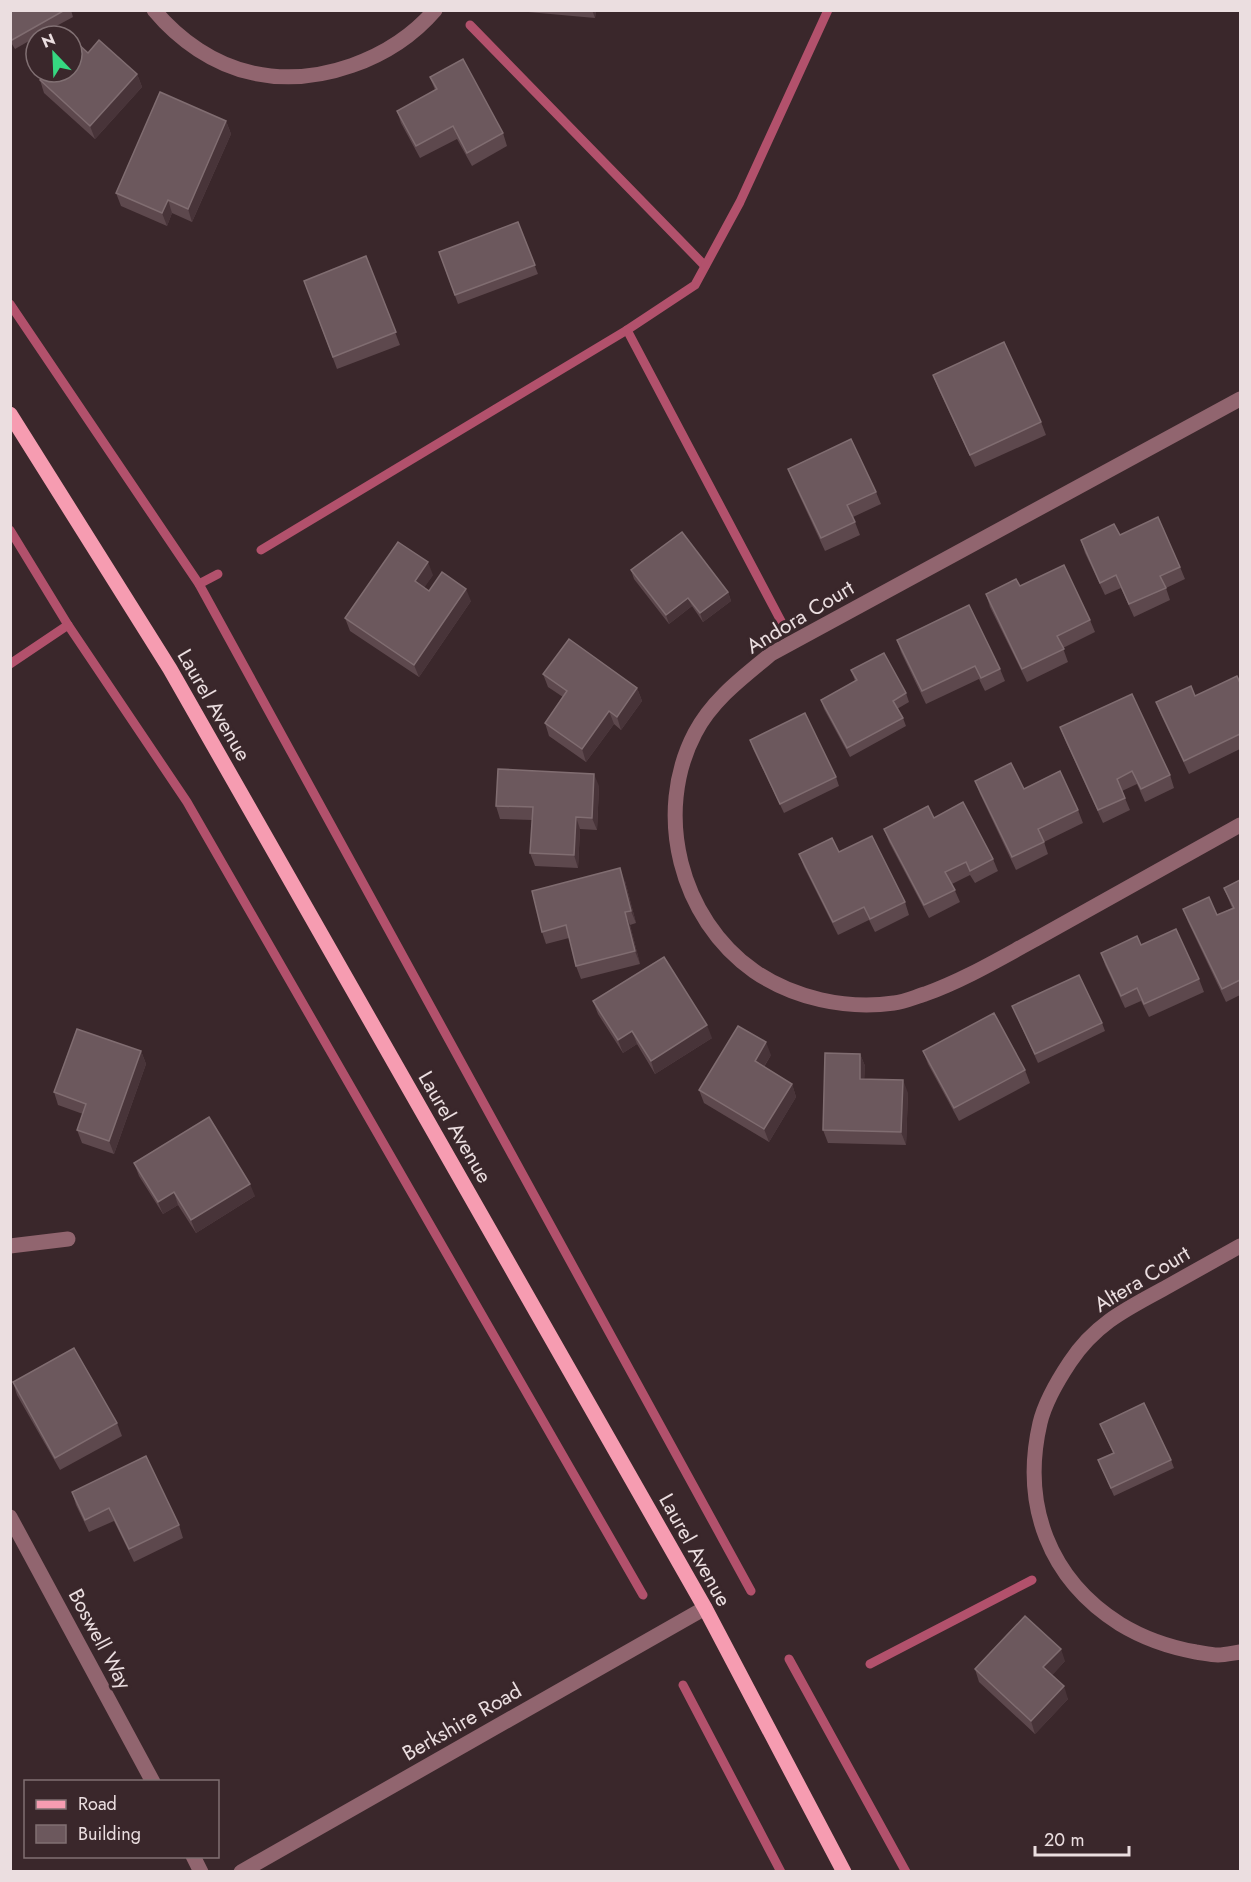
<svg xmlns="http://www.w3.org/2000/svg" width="1251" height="1882" font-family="Jost,sans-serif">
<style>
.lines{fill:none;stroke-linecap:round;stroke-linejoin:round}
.stream{stroke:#b2516c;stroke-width:9}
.minor{stroke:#91656f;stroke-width:15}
.major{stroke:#f69cb1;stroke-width:15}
.wall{fill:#5d484d}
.shaded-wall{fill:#483439}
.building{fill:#6c585d;stroke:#806d71;stroke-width:1.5}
.labels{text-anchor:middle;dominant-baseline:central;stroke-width:6;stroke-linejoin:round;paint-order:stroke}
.street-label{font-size:21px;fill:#ebdee0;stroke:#3a272b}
</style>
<rect width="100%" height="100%" fill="#3a272b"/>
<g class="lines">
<g class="stream">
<polyline points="470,25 705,266"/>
<polyline points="10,304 199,584 751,1591"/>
<polyline points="627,330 781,621"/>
<polyline points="10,530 68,625 187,802 643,1595"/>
<polyline points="261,550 627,330 695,285 740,202 828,10"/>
<polyline points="199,584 218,574"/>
<polyline points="10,664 68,625"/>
<polyline points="789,1659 906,1872"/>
<polyline points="870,1664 1032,1580"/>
<polyline points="683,1685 781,1872"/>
</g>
<g class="minor">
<path d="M154 10C179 40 214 65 253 73 317 87 392 60 435 10"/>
<path d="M1240 399 771 654C743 677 712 700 695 733 653 813 680 919 754 971 793 998 846 1010 894 1003 904 1002 915 997 925 994 964 980 999 959 1036 939 1104 901 1172 863 1240 825"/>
<polyline points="10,1246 68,1239"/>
<path d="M1240 1246C1215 1260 1190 1274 1165 1288 1126 1309 1095 1324 1070 1362 1058 1380 1045 1402 1040 1423 1021 1505 1049 1579 1120 1624 1143 1638 1168 1647 1196 1652 1203 1653 1211 1655 1218 1655 1225 1655 1233 1653 1240 1652"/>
<polyline points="10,1517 153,1782"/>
<polyline points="193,1856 201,1872"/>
<polyline points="241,1872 705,1608"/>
</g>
<polyline class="major" points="10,414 170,669 705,1608 844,1872"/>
</g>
<g class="wall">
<polygon points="10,10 71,10 73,17 38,36 36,36 36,37 15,49 10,41"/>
<polygon points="527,10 596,10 595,18 528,12"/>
<polygon points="137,74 142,87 95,139 44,93 40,80"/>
<polygon points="430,77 503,133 507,146 472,166 457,139 420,158 401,123 397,111 435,90"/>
<polygon points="226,121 231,134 192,222 172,213 167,226 121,206 116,193"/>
<polygon points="518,222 538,274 458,304 439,252"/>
<polygon points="366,256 400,345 337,369 304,281"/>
<polygon points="933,375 1041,422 1046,435 975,467 938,388"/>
<polygon points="788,469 876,492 881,504 853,517 860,535 825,551 793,482"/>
<polygon points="1120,535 1180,567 1185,579 1166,588 1170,600 1134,617 1121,588 1105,595 1085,553 1081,540"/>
<polygon points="631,570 728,592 731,601 703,622 692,606 669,624 634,579"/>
<polygon points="433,575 424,587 429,591 471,601 419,677 350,631 345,618"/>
<polygon points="986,594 1090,620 1095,632 1063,648 1068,662 1027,682 990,607"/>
<polygon points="897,640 1000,669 1005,681 985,691 979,679 926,704 901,652"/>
<polygon points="851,670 906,693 909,702 897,709 903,718 906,726 850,757 824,709 821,700 855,681"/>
<polygon points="543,674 637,688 642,701 621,730 614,724 586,762 549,736 545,723 563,697 548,687"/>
<polygon points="1240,683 1240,749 1189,774 1161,715 1156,702 1195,696"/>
<polygon points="1060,727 1170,775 1174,788 1145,802 1137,784 1122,791 1130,810 1103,823 1065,740"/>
<polygon points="750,740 836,777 839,786 784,813 753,749"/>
<polygon points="975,781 1024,789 1078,810 1083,823 1044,842 1048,854 1016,870 980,794"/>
<polygon points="599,786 597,830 580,829 578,868 535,866 530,853 532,820 500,819 496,806"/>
<polygon points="934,818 993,859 998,871 975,883 970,875 952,884 960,902 929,918 889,842 884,829"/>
<polygon points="839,852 905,902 909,915 875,932 869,920 838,935 804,867 799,854"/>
<polygon points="1240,880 1240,995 1226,1002 1188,922 1183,909 1217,915 1232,908 1224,888"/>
<polygon points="625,881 636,923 630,925 640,964 581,979 576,966 569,938 546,944 542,932"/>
<polygon points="1141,945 1199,979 1204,992 1149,1017 1141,1001 1125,1008 1105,965 1101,953"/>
<polygon points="593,1001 712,1038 655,1074 637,1044 623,1053 598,1014"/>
<polygon points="1012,1006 1102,1023 1105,1031 1038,1063"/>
<polygon points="141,1051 146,1064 114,1154 82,1143 77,1130 83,1114 58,1105 54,1092"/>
<polygon points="923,1051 1025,1070 1030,1083 959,1121 928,1064"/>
<polygon points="860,1054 865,1066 864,1079 908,1093 906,1145 828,1143 823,1130"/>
<polygon points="771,1055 764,1067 792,1084 796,1097 769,1142 704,1103 699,1090"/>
<polygon points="134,1163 255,1196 196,1233 178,1205 163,1214 139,1176"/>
<polygon points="13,1382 117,1423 122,1436 60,1470 17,1395"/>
<polygon points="1100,1424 1171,1460 1174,1468 1114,1496 1098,1460 1113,1453"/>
<polygon points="72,1492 179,1525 183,1538 134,1562 114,1521 89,1532 76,1505"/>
<polygon points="1065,1661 1052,1675 1068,1699 1035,1734 979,1682 975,1669"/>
</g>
<g class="shaded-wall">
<polygon points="592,10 596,10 595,18"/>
<polygon points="137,74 142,87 95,139 90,126"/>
<polygon points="226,121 231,134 192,222 188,209"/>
<polygon points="168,200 172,213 167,226 162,213"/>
<polygon points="428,562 433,575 420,594 415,581"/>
<polygon points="466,589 471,601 419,677 414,665"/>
<polygon points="728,592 731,601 703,622 700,613"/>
<polygon points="688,598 692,606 669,624 666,615"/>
<polygon points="637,688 642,701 621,730 617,717"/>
<polygon points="609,711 614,724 586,762 582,749"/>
<polygon points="594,774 599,786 597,830 592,818"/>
<polygon points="576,817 580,829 578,868 574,855"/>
<polygon points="620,868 625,881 636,923 631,911"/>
<polygon points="625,912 630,925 640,964 635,951"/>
<polygon points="707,1025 712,1038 655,1074 651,1061"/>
<polygon points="632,1031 637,1044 623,1053 618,1040"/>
<polygon points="766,1042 771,1055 759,1074 755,1061"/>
<polygon points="141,1051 146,1064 114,1154 109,1141"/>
<polygon points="860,1054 865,1066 864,1092 860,1079"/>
<polygon points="903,1080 908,1093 906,1145 901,1132"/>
<polygon points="792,1084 796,1097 769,1142 764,1129"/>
<polygon points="250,1184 255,1196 196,1233 191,1220"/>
<polygon points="174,1192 178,1205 163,1214 158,1202"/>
<polygon points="1061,1649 1065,1661 1048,1680 1043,1667"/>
<polygon points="1064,1686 1068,1699 1035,1734 1031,1721"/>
</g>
<g class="building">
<polygon points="10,10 65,10 12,40 10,38"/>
<polygon points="99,40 137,74 90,126 40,80 47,72 72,72 72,44 75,41 88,53"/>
<polygon points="463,59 503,133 467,153 453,126 416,146 397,111 437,89 430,77"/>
<polygon points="160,92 226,121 188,209 168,200 162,213 116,193"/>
<polygon points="518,222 535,265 455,295 439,252"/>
<polygon points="366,256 396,332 333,357 304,281"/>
<polygon points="1004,342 1041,422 970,455 933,375"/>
<polygon points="851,439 876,492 847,505 855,522 821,538 788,469"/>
<polygon points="1158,517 1180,567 1160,576 1166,588 1129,604 1116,575 1100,583 1081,540 1114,524 1120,535"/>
<polygon points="682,532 728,592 700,613 688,598 666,615 631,570"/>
<polygon points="398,542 428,562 415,581 429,591 442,572 466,589 414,665 345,618"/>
<polygon points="1064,565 1090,620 1057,636 1064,649 1022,669 986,594 1016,579 1020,586"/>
<polygon points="969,605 1000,669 981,678 975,666 922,691 897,640"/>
<polygon points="569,639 637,688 617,717 609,711 582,749 545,723 567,691 543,674"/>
<polygon points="884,653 906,693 893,701 903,718 847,748 821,700 857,680 851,670"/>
<polygon points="1237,676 1240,683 1240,734 1184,761 1156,702 1191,686 1195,696"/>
<polygon points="1132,694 1170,775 1141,789 1132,771 1117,779 1125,798 1098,810 1060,727"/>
<polygon points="805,713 836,777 780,804 750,740"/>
<polygon points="1011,763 1024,789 1060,771 1078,810 1038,829 1044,842 1012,857 975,781"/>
<polygon points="498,769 594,774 592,818 576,817 574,855 530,853 533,807 496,806"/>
<polygon points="963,802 993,859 970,871 966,862 945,872 955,890 924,905 884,829 928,806 934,818"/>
<polygon points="872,836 905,902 870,919 864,907 833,922 799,854 832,838 839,852"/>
<polygon points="620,868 631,911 625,912 635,951 576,966 566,925 542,932 532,891"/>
<polygon points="1240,880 1240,980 1222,989 1183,909 1209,897 1217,915 1234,908 1224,888"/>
<polygon points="1176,929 1199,979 1144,1004 1137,988 1121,996 1101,953 1137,936 1141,945"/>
<polygon points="664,957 707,1025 651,1061 632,1031 618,1040 593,1001"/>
<polygon points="1079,975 1102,1023 1035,1054 1012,1006"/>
<polygon points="994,1013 1025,1070 954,1108 923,1051"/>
<polygon points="738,1026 766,1042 755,1061 792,1084 764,1129 699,1090"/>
<polygon points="77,1029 141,1051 109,1141 77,1130 86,1104 54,1092"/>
<polygon points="825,1053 860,1054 860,1079 903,1080 901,1132 823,1130"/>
<polygon points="209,1117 250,1184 191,1220 174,1192 158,1202 134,1163"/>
<polygon points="74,1348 117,1423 55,1458 13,1382"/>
<polygon points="1144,1403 1171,1460 1111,1488 1098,1460 1114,1453 1100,1424"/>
<polygon points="146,1456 179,1525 129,1549 109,1508 85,1520 72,1492"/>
<polygon points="1025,1616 1061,1649 1043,1667 1064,1686 1031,1721 975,1669"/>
</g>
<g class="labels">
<g class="street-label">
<text transform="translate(800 617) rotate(-31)">Andora Court</text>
<text transform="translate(214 705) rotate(60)">Laurel Avenue</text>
<text transform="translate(455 1127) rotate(60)">Laurel Avenue</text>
<text transform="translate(1142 1279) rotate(-31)">Altera Court</text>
<text transform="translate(695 1550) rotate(61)">Laurel Avenue</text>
<text transform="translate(100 1639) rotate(62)">Boswell Way</text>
<text transform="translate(462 1722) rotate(-30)">Berkshire Road</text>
</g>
</g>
<rect width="1251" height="1882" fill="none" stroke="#ebdee0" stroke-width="24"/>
<rect x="24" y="1780" width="195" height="78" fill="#3a272b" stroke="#817073" stroke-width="1.5"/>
<rect x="36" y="1800" width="30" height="9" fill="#f69cb1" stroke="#817073" stroke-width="1.5"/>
<text x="78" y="1810" font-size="18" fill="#ebdee0">Road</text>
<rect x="36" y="1825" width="30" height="18" fill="#6c585d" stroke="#817073" stroke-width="1.5"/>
<text x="78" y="1840" font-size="18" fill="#ebdee0">Building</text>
<g transform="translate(54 54) rotate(337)"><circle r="28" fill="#3a272b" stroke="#817073" stroke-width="1.5"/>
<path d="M0-4.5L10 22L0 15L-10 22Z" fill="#36d881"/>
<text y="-9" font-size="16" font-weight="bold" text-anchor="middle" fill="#ebdee0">N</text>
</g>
<path d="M1035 1846v9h94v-9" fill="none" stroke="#ebdee0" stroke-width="3"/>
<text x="1044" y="1846" font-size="18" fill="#ebdee0" stroke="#3a272b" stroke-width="4.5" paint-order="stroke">20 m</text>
</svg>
